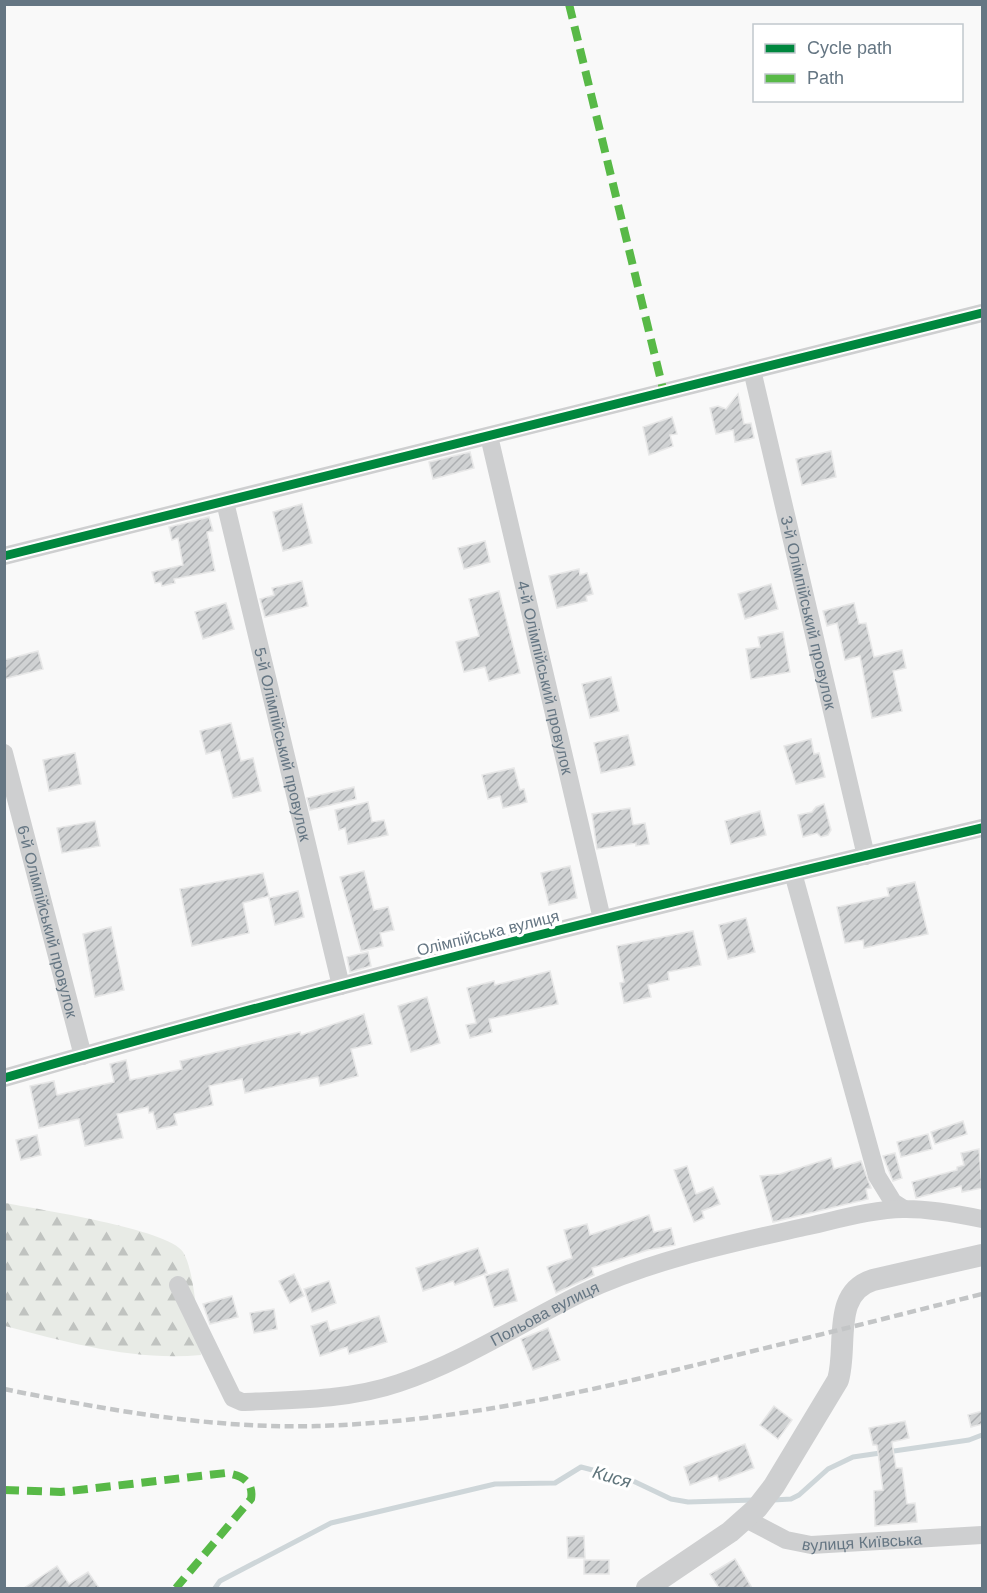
<svg xmlns="http://www.w3.org/2000/svg" width="987" height="1593" font-family="Helvetica,sans-serif">
<style>
.forest{fill:url(#forest-firs)}
.lines{fill:none;stroke-linecap:round;stroke-linejoin:round}
.stream{stroke:#ced6d9;stroke-width:5}
.building{fill:url(#building-hatch);stroke:#e8e8e8;stroke-width:1.5}
.minor{stroke:#cecfd0;stroke-width:18}
.tertiary{stroke:#cecfd0;stroke-width:22}
.rail{stroke:#c3c5c6;stroke-width:4.5;stroke-dasharray:9 4.5;stroke-linecap:butt}
.quiet{stroke:#58b947;stroke-width:8;stroke-dasharray:15 8;stroke-linecap:butt}
.cycleway-casing{stroke:#fff;stroke-width:13}
.cycleway{stroke:#00873e;stroke-width:9}
.labels{text-anchor:middle;dominant-baseline:central;stroke-width:6;stroke-linejoin:round;paint-order:stroke}
.street-label{font-size:16px;fill:#657683;stroke:#fff}
.water-label{font-size:18px;font-style:italic;fill:#60757c;stroke:#fff}
</style>
<defs>
<pattern id="forest-firs" width="22" height="20" patternUnits="userSpaceOnUse" patternTransform="scale(1.5)"><rect width="22" height="20" fill="#e8ebe6"/><path d="M5 1l3.5 6h-7zM16 11l3.5 6h-7z" fill="#c0c3c0"/></pattern>
<pattern id="building-hatch" width="6" height="6" patternUnits="userSpaceOnUse" patternTransform="scale(1.5)"><rect width="6" height="6" fill="#d0d2d3"/><path d="M-1 1l2-2M0 6l6-6M5 7l2-2" fill="none" stroke="#acafb1"/></pattern>
</defs>
<rect width="100%" height="100%" fill="#f9f9f9"/>
<path class="forest" d="M5 1203C36 1209 169 1229 183 1252 195 1271 198 1330 201 1355 134 1361 70 1343 5 1326Z"/>
<g class="lines">
<g class="stream">
<polyline points="773,1500 791,1499 799,1495 828,1469 853,1457 969,1440 982,1435"/>
<polyline points="215,1588 220,1581 331,1523 495,1484 555,1483 581,1467 631,1480 671,1499 688,1502 754,1500"/>
</g>
</g>
<g class="building">
<polygon points="738,394 744,424 751,423 754,438 735,442 733,430 716,434 710,408 718,406 726,409"/>
<polygon points="672,417 677,434 670,435 673,446 649,455 643,427"/>
<polygon points="831,451 836,477 802,485 796,459"/>
<polygon points="470,452 474,468 433,479 429,462"/>
<polygon points="302,504 312,543 283,551 273,512"/>
<polygon points="209,517 213,531 207,532 215,571 174,579 175,583 162,586 161,582 155,583 152,572 183,565 178,538 172,540 169,527"/>
<polygon points="485,541 490,562 464,569 458,548"/>
<polygon points="579,569 580,575 587,573 593,594 586,596 587,601 557,608 549,576"/>
<polygon points="302,581 308,606 265,617 260,599 274,595 272,588"/>
<polygon points="771,584 778,609 745,619 738,594"/>
<polygon points="499,591 520,673 489,681 485,667 464,672 456,642 479,636 469,599"/>
<polygon points="226,603 234,629 203,639 195,612"/>
<polygon points="854,603 859,624 866,623 874,657 902,650 906,668 893,671 902,711 872,718 860,656 845,660 837,623 827,626 823,611"/>
<polygon points="783,632 790,672 751,679 746,649 760,647 758,637"/>
<polygon points="38,651 43,669 4,679 4,660"/>
<polygon points="611,677 619,711 590,718 582,684"/>
<polygon points="231,723 241,761 253,758 261,791 233,798 220,750 206,754 200,731"/>
<polygon points="628,735 635,765 601,773 594,743"/>
<polygon points="811,739 814,754 819,753 825,777 796,784 784,746"/>
<polygon points="75,753 81,784 49,791 43,760"/>
<polygon points="514,768 520,790 524,789 527,802 503,808 500,796 488,799 482,775"/>
<polygon points="354,787 356,799 310,810 307,798"/>
<polygon points="368,802 372,822 384,820 388,835 348,844 345,828 339,830 335,810"/>
<polygon points="824,804 831,830 828,835 821,837 817,833 803,837 798,815 812,812 816,807"/>
<polygon points="630,808 633,825 645,823 649,844 636,846 636,843 597,849 592,814"/>
<polygon points="760,811 766,835 731,844 725,821"/>
<polygon points="95,821 100,846 62,853 57,828"/>
<polygon points="570,866 577,898 549,905 541,873"/>
<polygon points="364,871 374,910 388,907 394,930 380,933 383,946 361,951 340,877"/>
<polygon points="263,873 269,896 243,903 249,933 192,946 180,889"/>
<polygon points="915,882 928,934 864,948 863,940 845,943 837,907 889,896 887,888"/>
<polygon points="298,891 304,917 275,925 269,898"/>
<polygon points="746,918 755,952 728,959 719,925"/>
<polygon points="111,927 124,990 95,997 83,934"/>
<polygon points="693,931 701,965 668,972 669,980 648,985 651,997 624,1003 620,983 624,982 617,946"/>
<polygon points="368,952 371,966 350,972 347,957"/>
<polygon points="550,971 558,1004 489,1019 492,1032 470,1038 466,1025 476,1023 467,988 494,981 495,985"/>
<polygon points="427,997 440,1043 411,1052 398,1006"/>
<polygon points="364,1014 372,1044 351,1049 358,1076 320,1086 318,1077 245,1093 242,1079 209,1086 213,1105 174,1114 177,1125 157,1129 153,1112 149,1113 148,1107 117,1114 123,1138 85,1146 79,1119 39,1128 30,1086 54,1081 57,1095 114,1082 110,1064 126,1060 130,1080 182,1069 180,1061 300,1032 301,1035"/>
<polygon points="963,1121 967,1134 935,1144 931,1132"/>
<polygon points="928,1134 932,1149 901,1157 897,1142"/>
<polygon points="37,1135 41,1155 21,1160 16,1140"/>
<polygon points="979,1149 982,1188 962,1192 961,1186 916,1198 912,1182 957,1170 957,1167 964,1165 961,1153"/>
<polygon points="895,1153 902,1178 893,1181 883,1156"/>
<polygon points="831,1158 834,1169 861,1161 871,1188 866,1189 868,1199 773,1222 760,1176 780,1174"/>
<polygon points="687,1166 696,1194 713,1187 720,1204 702,1211 704,1218 694,1222 674,1170"/>
<polygon points="649,1215 654,1232 671,1228 675,1245 648,1250 592,1268 594,1275 556,1293 547,1267 572,1258 564,1230 587,1224 590,1235"/>
<polygon points="478,1248 487,1273 455,1285 453,1281 423,1291 416,1268"/>
<polygon points="508,1269 517,1301 494,1307 485,1276"/>
<polygon points="294,1274 304,1296 290,1303 279,1281"/>
<polygon points="329,1281 336,1303 312,1312 304,1289"/>
<polygon points="232,1296 238,1317 210,1324 203,1304"/>
<polygon points="274,1309 277,1329 254,1333 250,1313"/>
<polygon points="379,1316 387,1342 349,1354 347,1347 320,1356 311,1326 327,1321 330,1331"/>
<polygon points="548,1328 560,1360 533,1370 521,1339"/>
<polygon points="774,1406 792,1420 778,1439 760,1425"/>
<polygon points="982,1411 982,1424 971,1427 968,1415"/>
<polygon points="905,1421 909,1438 892,1442 896,1468 902,1468 907,1504 915,1503 917,1522 875,1526 874,1491 883,1490 877,1445 873,1445 869,1428"/>
<polygon points="745,1444 754,1468 719,1481 717,1475 690,1485 684,1467"/>
<polygon points="584,1536 585,1558 568,1558 567,1537"/>
<polygon points="735,1559 752,1588 719,1588 710,1574"/>
<rect x="584" y="1560" width="25" height="14"/>
<polygon points="57,1566 69,1584 88,1572 99,1588 24,1588"/>
</g>
<g class="lines">
<g class="minor">
<path id="s1" d="M752 370 866 856"/>
<path id="s2" d="M489 436 602 919"/>
<path id="s3" d="M225 502 341 986"/>
<polyline points="4,556 982,313"/>
<path id="s4" d="M4 753 83 1056"/>
<polyline points="793,873 877,1176 893,1202 904,1209"/>
<path d="M4 1078C328 985 655 905 982 828"/>
<path id="s5" d="M178 1285 233 1398 242 1402C293 1400 350 1400 399 1383 464 1361 521 1323 582 1293 652 1260 729 1244 804 1227 832 1221 877 1208 906 1209 931 1209 958 1214 982 1219"/>
<path id="s6" d="M746 1519 786 1540 811 1545 982 1535"/>
</g>
<path class="tertiary" d="M647 1588 730 1532 757 1508 774 1486 838 1380C848 1346 831 1293 873 1280L982 1255"/>
<path class="rail" d="M4 1389C107 1410 212 1429 317 1426 454 1422 588 1392 720 1359 808 1338 895 1316 982 1294"/>
<g class="quiet">
<polyline points="569,4 664,393"/>
<path d="M4 1490 61 1492 226 1473C242 1475 254 1482 251 1499L176 1588"/>
</g>
<defs>
<g id="cycleway">
<polyline points="4,556 982,313"/>
<path d="M4 1078C328 985 655 905 982 828"/>
</g>
</defs>
<use href="#cycleway" class="cycleway-casing"/>
<use href="#cycleway" class="cycleway"/>
</g>
<g class="labels">
<g class="street-label">
<text stroke="none"><textPath href="#s1" startOffset="249">3-й Олімпійський провулок</textPath></text>
<text stroke="none"><textPath href="#s2" startOffset="248">4-й Олімпійський провулок</textPath></text>
<text stroke="none"><textPath href="#s3" startOffset="249">5-й Олімпійський провулок</textPath></text>
<text stroke="none"><textPath href="#s4" startOffset="174">6-й Олімпійський провулок</textPath></text>
<text transform="translate(488 933) rotate(-14)">Олімпійська вулиця</text>
<text stroke="none"><textPath href="#s5" startOffset="456">Польова вулиця</textPath></text>
<text stroke="none"><textPath href="#s6" startOffset="122">вулиця Київська</textPath></text>
</g>
<g class="water-label">
<text transform="translate(612 1477) rotate(16)">Кися</text>
</g>
</g>
<rect width="987" height="1593" fill="none" stroke="#657683" stroke-width="12"/>
<rect x="753" y="24" width="210" height="78" fill="#ffffff" stroke="#c1c8cd" stroke-width="1.5"/>
<rect x="765" y="44" width="30" height="9" fill="#00873e" stroke="#c1c8cd" stroke-width="1.5"/>
<text x="807" y="54" font-size="18" fill="#657683">Cycle path</text>
<rect x="765" y="74" width="30" height="9" fill="#58b947" stroke="#c1c8cd" stroke-width="1.5"/>
<text x="807" y="84" font-size="18" fill="#657683">Path</text>
</svg>
